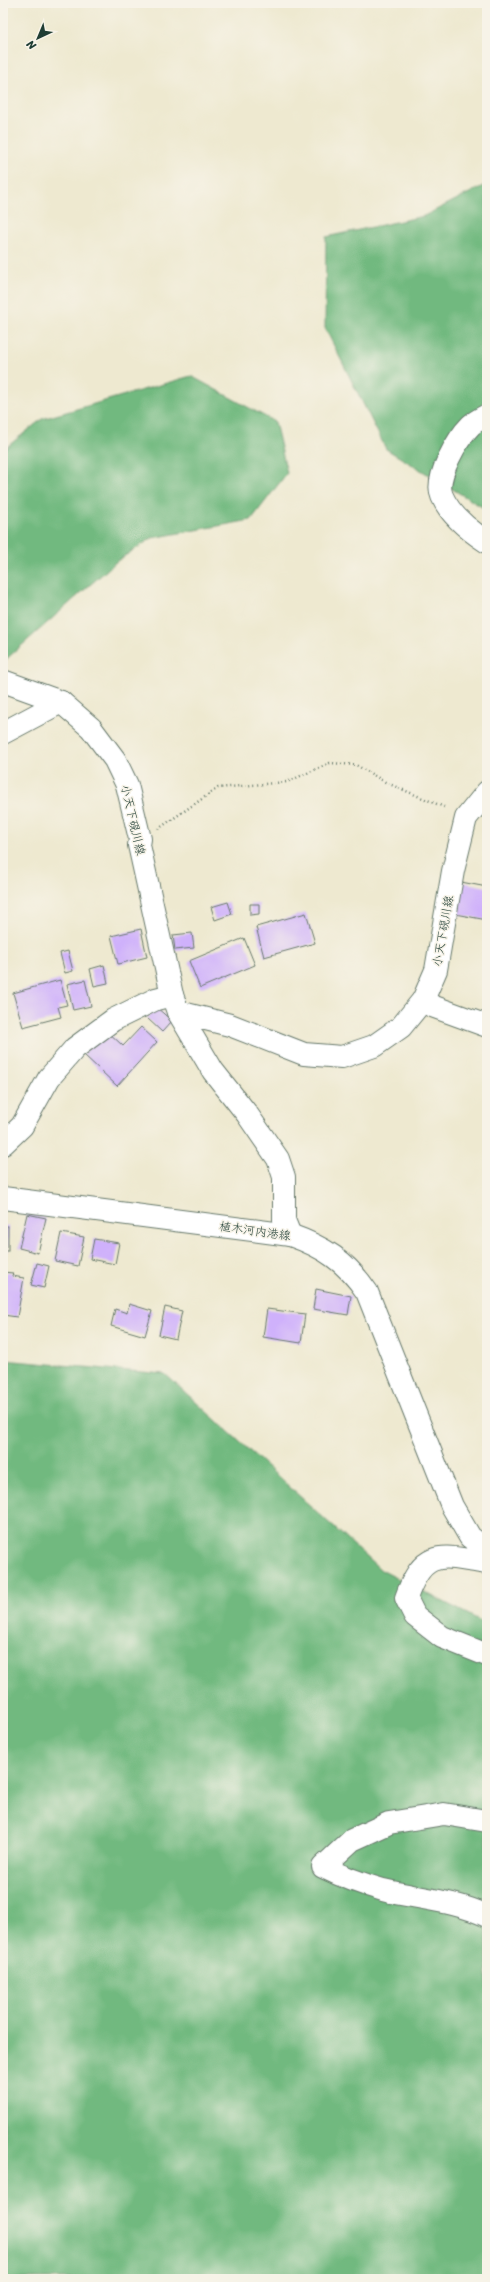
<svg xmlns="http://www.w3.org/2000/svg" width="490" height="2282" font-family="Sriracha,'Klee One',sans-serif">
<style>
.forest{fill:#71b97f;stroke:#487b5a}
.building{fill:#cfb1fb}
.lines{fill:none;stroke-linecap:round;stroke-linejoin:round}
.minor-casing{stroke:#67796b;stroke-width:24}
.major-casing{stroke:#67796b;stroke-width:24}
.path{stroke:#67796b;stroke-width:2.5;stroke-dasharray:1 3;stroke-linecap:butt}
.minor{stroke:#fff;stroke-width:22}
.major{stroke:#fff;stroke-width:22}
.labels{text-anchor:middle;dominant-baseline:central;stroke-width:3;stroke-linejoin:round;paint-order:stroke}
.street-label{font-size:12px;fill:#1f3d34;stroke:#f7f3e8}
</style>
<rect width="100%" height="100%" fill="#f7f3e8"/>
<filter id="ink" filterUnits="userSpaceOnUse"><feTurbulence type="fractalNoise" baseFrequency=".025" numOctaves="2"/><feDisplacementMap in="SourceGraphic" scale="8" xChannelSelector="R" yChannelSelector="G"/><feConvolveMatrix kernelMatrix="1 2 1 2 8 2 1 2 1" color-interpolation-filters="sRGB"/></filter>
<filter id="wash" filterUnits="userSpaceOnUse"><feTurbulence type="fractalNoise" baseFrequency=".012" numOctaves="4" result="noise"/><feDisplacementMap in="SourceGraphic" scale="16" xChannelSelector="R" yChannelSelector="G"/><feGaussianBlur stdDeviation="0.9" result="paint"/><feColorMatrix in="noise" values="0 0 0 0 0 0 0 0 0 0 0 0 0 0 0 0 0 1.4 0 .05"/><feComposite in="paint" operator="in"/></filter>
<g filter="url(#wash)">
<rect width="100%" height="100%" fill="#eee9d0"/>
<g class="forest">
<polygon points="487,184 487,510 386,449 325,328 326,237 424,216"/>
<polygon points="191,376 275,422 287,473 251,520 152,538 117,561 3,662 3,450 42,419"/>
<polygon points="3,1360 165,1374 381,1570 487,1624 487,2279 3,2279"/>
</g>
<g id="blocks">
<g class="building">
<polygon points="461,882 487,887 487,920 455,914"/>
<polygon points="228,902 232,914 215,920 211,907"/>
<polygon points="250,904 259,904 259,914 250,915"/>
<polygon points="306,913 315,943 264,957 256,927"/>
<polygon points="141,929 147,957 118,964 111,936"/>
<polygon points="192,933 194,948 175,950 173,935"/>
<polygon points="244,938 255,965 200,988 189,961"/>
<polygon points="68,951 73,971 65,973 60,953"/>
<polygon points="104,965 108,983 94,986 90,969"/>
<polygon points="60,980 67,1005 58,1007 61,1017 23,1027 13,993"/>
<polygon points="85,980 91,1006 73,1010 67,984"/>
<polygon points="156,1007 172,1021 162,1032 147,1018"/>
<polygon points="141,1027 157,1042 117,1086 83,1054 105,1029 123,1046"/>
<polygon points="27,1214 46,1218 38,1253 19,1248"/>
<rect x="3" y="1226" width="5" height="25"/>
<polygon points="61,1233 84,1237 78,1266 55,1261"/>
<polygon points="94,1239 119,1243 115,1264 90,1259"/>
<polygon points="37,1263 49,1266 44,1288 31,1285"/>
<polygon points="3,1272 13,1273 12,1276 24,1278 17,1317 3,1315"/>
<polygon points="316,1289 351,1296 348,1315 313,1309"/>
<polygon points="129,1304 152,1311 145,1336 111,1326 115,1309 127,1313"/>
<polygon points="165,1307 182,1311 176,1339 159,1335"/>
<polygon points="267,1309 305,1314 301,1343 263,1337"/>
</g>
</g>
</g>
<g filter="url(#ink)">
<use href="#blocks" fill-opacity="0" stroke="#67796b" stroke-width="1"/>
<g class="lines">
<defs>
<g id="minor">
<polyline points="3,733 61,702"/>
<polyline points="423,1000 432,1006 487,1026"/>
<path d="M487 1563C442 1556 424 1547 406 1598L415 1616 442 1637 487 1655"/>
<path d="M487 1821 444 1814 389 1823 352 1840 323 1867C343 1877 362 1884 383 1890 419 1899 453 1900 487 1916"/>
</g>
<g id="major">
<path d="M487 415C482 418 476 421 471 425 458 438 434 478 442 496 450 515 470 531 487 542"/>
<polyline points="3,681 61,702 91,728 115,760 127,785 140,839 139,845 172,995"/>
<polyline points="178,1012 213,1071 247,1114 278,1159 284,1177 284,1220 290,1235"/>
<polyline points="3,1144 22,1126 49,1078 75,1048 113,1020 156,999 172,995 178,1012 230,1025 304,1054 342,1057 374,1046 401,1027 423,1000 436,970 453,871 466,818 487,792"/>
<path d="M3 1198 290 1235C324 1247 346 1261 367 1292L452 1506 470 1537 487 1550"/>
</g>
</defs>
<use href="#minor" class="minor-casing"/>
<use href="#major" class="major-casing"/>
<polyline class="path" points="158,829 218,788 287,782 330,763 356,765 387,783 444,807"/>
<use href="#minor" class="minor"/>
<use href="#major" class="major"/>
</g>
</g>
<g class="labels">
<g class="street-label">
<text transform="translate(133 820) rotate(77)">小天下硯川線</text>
<text transform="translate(443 931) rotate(-80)">小天下硯川線</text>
<text transform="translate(255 1231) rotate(8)">植木河内港線</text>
</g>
</g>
<rect width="490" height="2282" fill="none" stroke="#f7f3e8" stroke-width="16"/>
<g transform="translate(38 38) rotate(224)" stroke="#f7f3e8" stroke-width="3" paint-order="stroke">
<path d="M0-3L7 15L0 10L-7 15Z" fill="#1f3d34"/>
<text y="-6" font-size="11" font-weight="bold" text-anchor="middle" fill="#1f3d34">N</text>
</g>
</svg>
